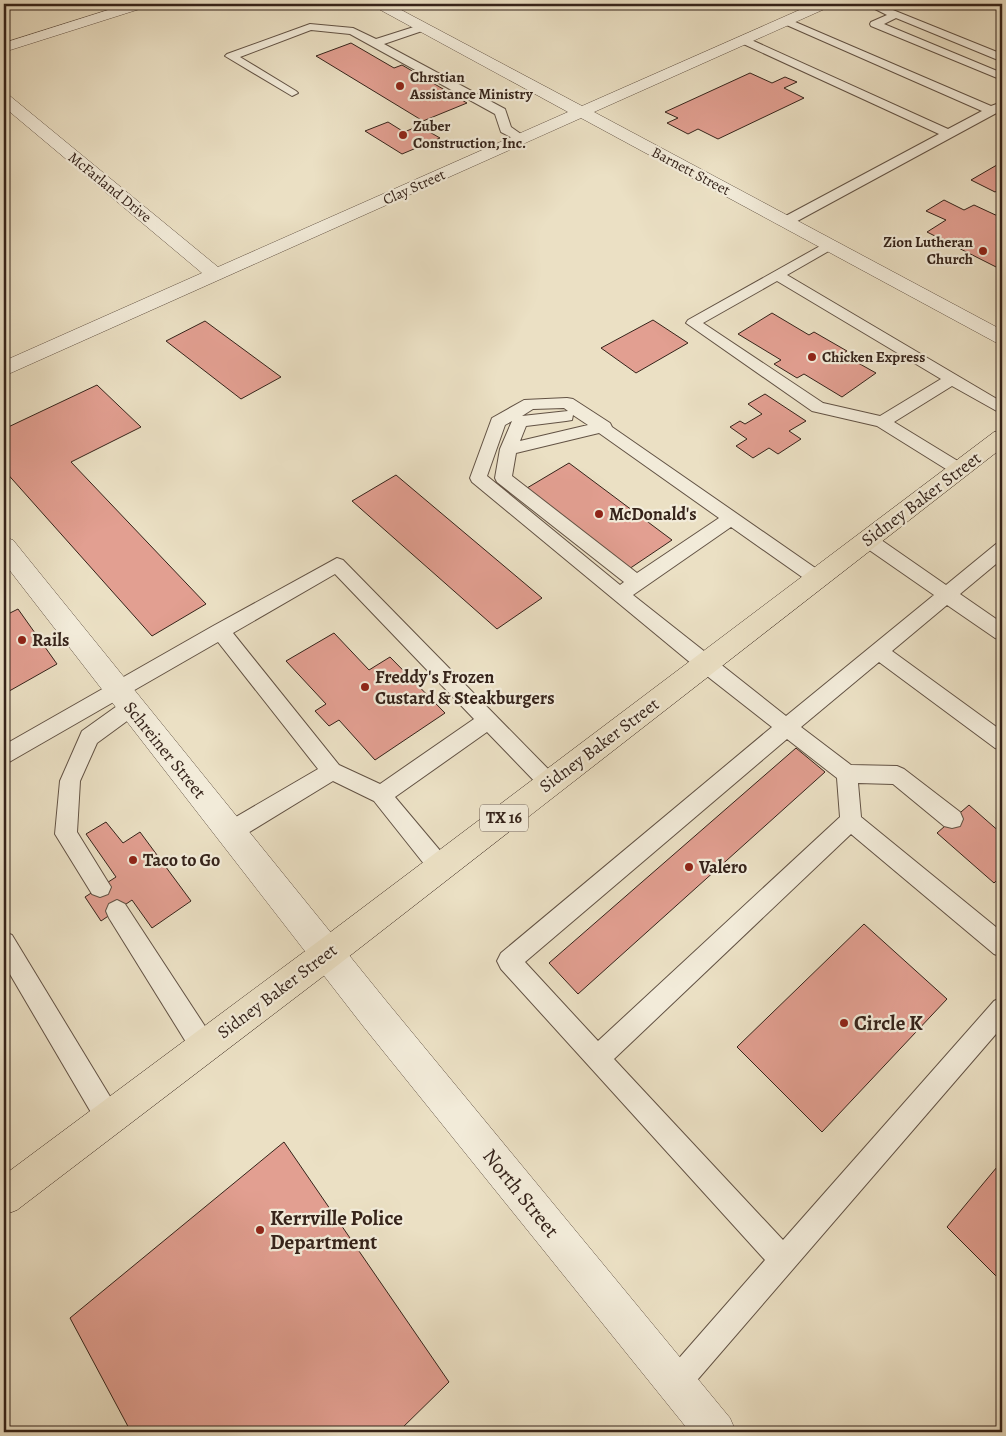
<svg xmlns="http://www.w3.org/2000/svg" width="1006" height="1436" font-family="Alegreya,serif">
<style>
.building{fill:#e29f91;stroke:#35231a}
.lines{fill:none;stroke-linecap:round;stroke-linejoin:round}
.service-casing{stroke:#625244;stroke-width:2}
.minor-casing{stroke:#625244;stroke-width:1}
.primary-casing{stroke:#35231a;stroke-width:1}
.service{fill:#f2ebd9;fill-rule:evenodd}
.minor{fill:#f2ebd9;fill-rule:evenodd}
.primary{fill:#ebe0c4;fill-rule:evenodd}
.poi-dot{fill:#8f2418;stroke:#f2ebd9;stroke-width:2}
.labels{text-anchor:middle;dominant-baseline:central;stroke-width:4.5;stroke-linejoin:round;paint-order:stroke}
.far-poi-label{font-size:15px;font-weight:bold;fill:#35231a;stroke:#f2ebd9;text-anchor:start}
.far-street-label{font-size:15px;fill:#35231a;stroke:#f2ebd9}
.shield{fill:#f2ebd9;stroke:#6e5f53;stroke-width:1}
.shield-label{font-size:16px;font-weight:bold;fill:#35231a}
.street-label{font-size:18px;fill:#35231a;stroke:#f2ebd9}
.poi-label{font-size:18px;font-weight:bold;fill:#35231a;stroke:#f2ebd9;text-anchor:start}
.near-poi-label{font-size:21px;font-weight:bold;fill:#35231a;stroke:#f2ebd9;text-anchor:start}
.near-street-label{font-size:21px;fill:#35231a;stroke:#f2ebd9}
</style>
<rect width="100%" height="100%" fill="#ebe0c4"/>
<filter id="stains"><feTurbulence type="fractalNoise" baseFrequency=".004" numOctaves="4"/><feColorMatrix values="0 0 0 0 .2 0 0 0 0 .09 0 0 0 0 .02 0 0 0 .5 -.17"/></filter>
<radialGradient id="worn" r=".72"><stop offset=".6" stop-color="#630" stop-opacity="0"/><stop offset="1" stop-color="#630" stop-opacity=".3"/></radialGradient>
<g class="building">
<polygon points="351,43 394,68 402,65 467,103 423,121 316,56"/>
<polygon points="750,73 772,83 785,77 797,82 784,88 804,98 718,139 698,129 688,134 667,123 678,118 665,112"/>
<polygon points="388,122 404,132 419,126 440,138 402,154 365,131"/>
<polygon points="1002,162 1002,188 995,192 971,180"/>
<polygon points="944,200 964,210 974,205 1002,218 1002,270 927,232 946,220 926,211"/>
<polygon points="772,313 809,335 814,332 847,351 842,354 876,373 842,397 804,374 797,378 774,364 781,360 738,334"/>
<polygon points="653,320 688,343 636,373 601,348"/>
<polygon points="205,321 281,377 241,399 166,341"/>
<polygon points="97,385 141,427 71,462 206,604 152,636 4,470 4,429"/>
<polygon points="765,394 806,421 789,431 801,439 778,454 769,448 753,458 736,446 747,439 730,427 740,421 745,424 762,414 748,404"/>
<polygon points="569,463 672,540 629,569 527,488"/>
<polygon points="396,475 542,598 497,629 352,501"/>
<polygon points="18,609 57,664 4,694 4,616"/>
<polygon points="334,633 369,670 390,657 445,713 375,760 339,720 329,726 315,711 326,704 286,661"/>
<polygon points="796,748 825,772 578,994 549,963"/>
<polygon points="969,805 1002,834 1002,875 994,883 937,833"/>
<polygon points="106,822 123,843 140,832 191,901 152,928 132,900 101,921 85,897 116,877 86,834"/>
<polygon points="864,924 947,999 822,1132 737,1047"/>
<polygon points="284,1142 449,1382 398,1432 131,1432 70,1318"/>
<polygon points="1002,1161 1002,1282 947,1227"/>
</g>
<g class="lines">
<defs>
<g id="service">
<polygon points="865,4 878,4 1002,54 1002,61 998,60 896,18 884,24 1002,73 1002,80 871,26 870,24 871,22 887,15"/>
<polygon points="786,18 991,106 1002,102 1002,110 790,225 780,225 778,222 780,219 939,134 739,42 738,40 739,38 747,38 948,129 982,111 782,23 781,21"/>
<polygon points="310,24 353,28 376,39 420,25 428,25 429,27 428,29 384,44 505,109 511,127 528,139 522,143 501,132 495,114 350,34 311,30 240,57 296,91 298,93 292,96 225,56 227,54"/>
<path d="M829 241 836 245 834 248 787 275 1002 402V414L952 386 894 422 966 466 968 470 966 474 960 476 954 474 877 426 812 411 686 323 688 320ZM777 281 941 379 880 416 823 403 703 323Z"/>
<path d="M567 398 573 399 610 423 612 427 824 574 827 579 824 584 818 586 812 584 731 527 633 595 786 716 934 595 862 545 859 540 862 535 868 534 874 535 946 585 996 544 1002 543V559L960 594 1002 623V640L995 638 947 605 892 651 1002 731V750L995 748 879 662 801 727 851 765 897 766 904 769 960 812 963 819 960 826 952 828 944 826 893 784 858 783 861 817 1002 932V957L994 954 851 834 614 1059 783 1240 994 1001 1002 997V1027L686 1393 676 1397 666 1393 662 1383 666 1373 765 1260 501 969 497 961 501 953 772 727 698 669 472 482 470 478 492 418 524 400ZM564 408 568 411 522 416 533 409ZM573 415 588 425 520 441 526 426 566 421 572 420ZM512 421 500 449 495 478 497 482 624 582 620 585 487 476 505 425ZM599 433 719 518 637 573 512 476 516 453ZM787 739 837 778 840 817 598 1041 525 962Z"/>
<path d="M337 558 343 560 556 777 559 783 556 789 549 792 542 789 487 732 395 797 448 860 451 867 448 874 440 877 432 874 374 801 333 781 238 839 230 842 222 839 219 832 222 825 318 769 218 642 11 761 4 764V745L213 626ZM335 574 474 719 380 784 339 765 233 633Z"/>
<polygon points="131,699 138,701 141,707 138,713 97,743 80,781 77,832 111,887 108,894 100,897 92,894 55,834 60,781 82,731 124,701"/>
<polygon points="117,900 125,904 212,1037 215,1046 212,1055 203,1058 194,1055 109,918 106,911 109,904"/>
<polygon points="4,932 12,935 117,1108 121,1117 117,1126 108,1130 99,1126 4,964"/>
</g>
<g id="minor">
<polygon points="127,4 148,4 146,7 4,52 4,43"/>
<polygon points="373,4 390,4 582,106 813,4 831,4 829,7 594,112 1002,330 1002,344 995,342 581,118 4,376 4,361 202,273 4,107 4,94 10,96 218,267 568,112 375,7"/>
<polygon points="4,537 13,540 387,1002 730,1418 736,1432 690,1432 363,1026 4,563"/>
</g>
<polygon id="primary" points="1002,430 1002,448 338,965 17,1210 4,1215 4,1175 316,943 994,432"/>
</defs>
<use href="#service" class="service-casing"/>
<use href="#minor" class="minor-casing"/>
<use href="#primary" class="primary-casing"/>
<use href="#service" class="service"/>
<use href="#minor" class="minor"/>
<use href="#primary" class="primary"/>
</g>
<g class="poi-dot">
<circle cx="400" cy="86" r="5"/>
<circle cx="403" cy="135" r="5"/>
<circle cx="983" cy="251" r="5"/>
<circle cx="812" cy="357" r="5"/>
<circle cx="599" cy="514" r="5"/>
<circle cx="22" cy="640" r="5"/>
<circle cx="365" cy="687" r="5"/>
<circle cx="133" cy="860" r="5"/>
<circle cx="689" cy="867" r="5"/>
<circle cx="844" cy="1023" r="5"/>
<circle cx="260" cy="1230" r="5"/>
</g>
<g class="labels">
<g class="far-poi-label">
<text x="410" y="77">Chrstian<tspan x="410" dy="17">Assistance Ministry</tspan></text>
<text x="413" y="126">Zuber<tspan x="413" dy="17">Construction, Inc.</tspan></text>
<text x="973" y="242" text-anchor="end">Zion Lutheran<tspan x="973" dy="17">Church</tspan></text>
<text x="822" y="357">Chicken Express</text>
</g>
<g class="far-street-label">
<text transform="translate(691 171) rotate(28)">Barnett Street</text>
<text transform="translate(110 187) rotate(39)">McFarland Drive</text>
<text transform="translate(414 187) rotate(-24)">Clay Street</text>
</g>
<rect class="shield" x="480" y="804.5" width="48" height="27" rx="4"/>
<g class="shield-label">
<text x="504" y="818">TX 16</text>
</g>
<g class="street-label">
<text transform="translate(921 499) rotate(-37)">Sidney Baker Street</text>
<text transform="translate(599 745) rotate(-37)">Sidney Baker Street</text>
<text transform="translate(165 750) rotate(51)">Schreiner Street</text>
<text transform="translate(277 991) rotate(-37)">Sidney Baker Street</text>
</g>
<g class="poi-label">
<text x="609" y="514">McDonald's</text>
<text x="32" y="640">Rails</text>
<text x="375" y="677">Freddy's Frozen<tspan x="375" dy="21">Custard &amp; Steakburgers</tspan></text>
<text x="143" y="860">Taco to Go</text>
<text x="699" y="867">Valero</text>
</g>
<g class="near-poi-label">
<text x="854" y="1023">Circle K</text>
<text x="270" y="1218">Kerrville Police<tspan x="270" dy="24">Department</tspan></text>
</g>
<g class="near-street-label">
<text transform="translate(521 1193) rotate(51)">North Street</text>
</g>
</g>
<rect width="1006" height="1436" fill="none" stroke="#ebe0c4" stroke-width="20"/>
<rect x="5" y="5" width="996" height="1426" fill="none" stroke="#35231a" stroke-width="2.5"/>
<rect x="10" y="10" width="986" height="1416" fill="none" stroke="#35231a"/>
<rect width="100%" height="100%" filter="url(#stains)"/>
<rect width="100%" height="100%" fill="url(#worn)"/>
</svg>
